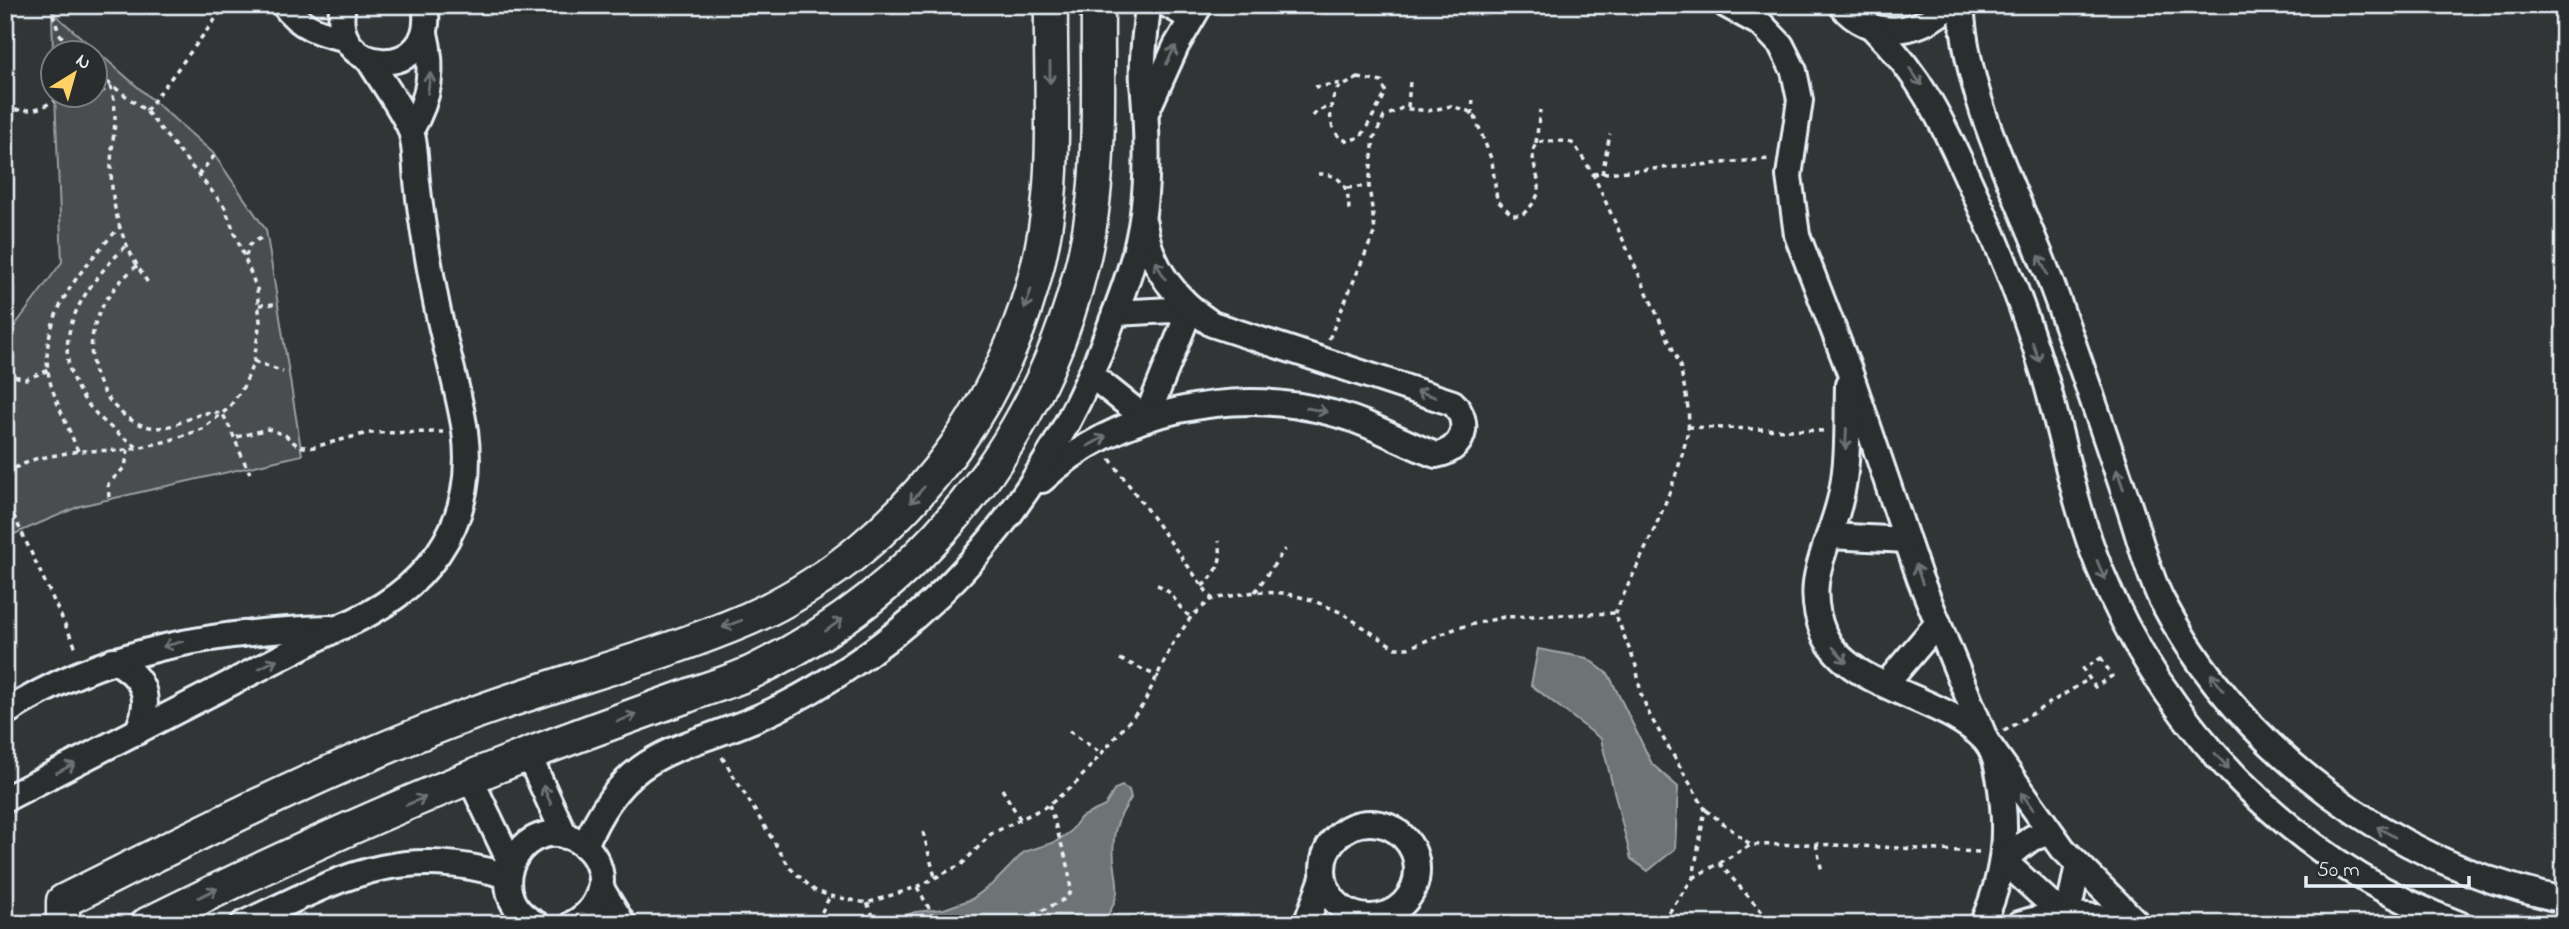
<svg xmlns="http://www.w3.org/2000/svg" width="2569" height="929" font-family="'Indie Flower',sans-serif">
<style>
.green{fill:#494d4f;stroke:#989fa4;stroke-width:2}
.water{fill:#6e7376;stroke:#9fa5aa;stroke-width:2}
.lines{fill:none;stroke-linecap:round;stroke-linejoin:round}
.minor-casing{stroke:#e8f1f8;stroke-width:30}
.major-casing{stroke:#e8f1f8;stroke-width:37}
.path{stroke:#e8f1f8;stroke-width:3.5;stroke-dasharray:5 5;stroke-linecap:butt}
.minor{stroke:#2a2d2e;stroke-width:24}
.major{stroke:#2a2d2e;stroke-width:32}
.oneway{stroke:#6c7275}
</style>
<rect width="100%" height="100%" fill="#323536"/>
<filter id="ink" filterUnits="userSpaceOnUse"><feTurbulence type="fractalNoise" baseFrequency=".0143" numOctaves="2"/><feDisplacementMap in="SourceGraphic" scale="14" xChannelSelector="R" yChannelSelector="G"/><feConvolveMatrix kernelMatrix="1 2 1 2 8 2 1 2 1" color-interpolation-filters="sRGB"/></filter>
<g filter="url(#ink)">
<polygon class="green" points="52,12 213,153 266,230 302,455 80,506 5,538 5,339 62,262 55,95 94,94 94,52 53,52"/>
<g class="water">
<polygon points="1538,649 1587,658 1609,675 1652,764 1678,787 1675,849 1648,871 1631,859 1601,739 1531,685"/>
<path d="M1122 786 1129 790 1131 798C1123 811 1115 823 1114 839 1109 879 1131 883 1102 924H897L899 918 915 912 944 909 972 899 995 882 1024 852 1055 842 1070 832 1081 817 1105 806 1115 789Z"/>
</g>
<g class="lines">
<defs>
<g id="minor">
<path d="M284 5C299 26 320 34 345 38"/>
<path d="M343 5C327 77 439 83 425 5"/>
<polyline points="1168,5 1191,18"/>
<polyline points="1726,5 1761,24 1781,45 1794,71 1800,100 1789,176 1797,235 1849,370 1920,579 1986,741 2063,849 2138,924"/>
<path d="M1841 5C1869 40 1920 36 1949 5"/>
<path d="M1961 5C1968 108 2018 193 2053 288 2080 360 2104 434 2129 506 2139 536 2147 570 2161 599 2241 752 2395 865 2564 900"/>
<path d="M1871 26C1926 80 1947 132 1978 201 2004 257 2026 315 2044 374 2063 438 2074 505 2099 567 2163 726 2296 864 2459 924"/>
<polyline points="1148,108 1176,46 1200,5"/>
<path d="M411 130C430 97 434 70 425 33"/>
<polyline points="1091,375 1146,419 1190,309 1115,313"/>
<path d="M1848 385C1847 422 1849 460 1841 496 1830 547 1801 580 1824 634 1848 689 1942 695 1985 740 1998 754 2001 787 2003 806 2007 847 2000 886 1982 924"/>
<path d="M1042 480C1118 410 1233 386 1332 413 1369 422 1401 442 1436 455 1464 450 1472 423 1453 403L1212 324C1175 299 1151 268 1144 224"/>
<polyline points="1829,536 1907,540"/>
<path d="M113 660C145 677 153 698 137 732"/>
<polyline points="1886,684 1938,623"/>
<path d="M5 713C103 649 216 631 330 628"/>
<polyline points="528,754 565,836"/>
<polyline points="470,778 511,864"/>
<path d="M5 799 338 628C423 594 478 528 465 431 458 385 442 338 434 291 427 254 421 218 417 181 415 165 416 143 410 128 399 104 382 82 369 60"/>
<circle cx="1370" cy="870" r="47"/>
<polyline points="2050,833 2032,838 2003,860 2063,915 2071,899 2078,865"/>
<path d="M585 846C630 737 693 753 783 706 940 625 1047 495 1109 329 1123 292 1138 253 1143 213 1149 169 1147 126 1143 82 1141 57 1146 30 1148 5"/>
<polyline points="601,888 623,924"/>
<path d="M243 924C341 878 397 843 508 876"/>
<path d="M537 924C473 893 528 804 582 844 594 852 601 867 601 881 600 901 589 915 572 924"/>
<polyline points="1306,924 1323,878"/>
<path d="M2019 924C2053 913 2089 912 2123 924"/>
</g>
<g id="major">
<path d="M63 924V901C198 834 332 765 474 713 564 680 659 657 748 619 913 546 1032 377 1049 198 1055 135 1050 69 1051 5"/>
<path d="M147 924C272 862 399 804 529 754 581 734 634 715 687 696 710 687 734 681 756 670 921 590 1041 440 1083 261 1103 178 1097 90 1098 5"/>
</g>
</defs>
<use href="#minor" class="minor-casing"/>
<use href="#major" class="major-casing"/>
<g class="path">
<polyline points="50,5 59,33 74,52"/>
<path d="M1358 78 1382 82 1386 93 1361 137 1347 141C1326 133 1328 106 1337 89Z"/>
<polyline points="1315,87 1343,83"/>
<polyline points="1408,107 1410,81"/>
<path d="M5 110C37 110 35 112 62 96L88 98 111 87C120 121 111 136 111 169 112 217 124 247 150 286"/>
<polyline points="146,111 226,5"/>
<polyline points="1472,115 1473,97"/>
<polyline points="1313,116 1317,111 1331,106"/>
<polyline points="1536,143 1540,110"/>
<path d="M1318 174C1344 173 1349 190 1349 213"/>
<polyline points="1593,174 1769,159"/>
<polyline points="1602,174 1610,134"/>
<polyline points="198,175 215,155"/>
<polyline points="1347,188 1369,186"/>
<path d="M125 247C49 321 43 385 137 447"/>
<polyline points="246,256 250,244 263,237"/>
<path d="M137 266C94 300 74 354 110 401 119 413 135 425 150 427 177 432 195 408 222 413 234 433 239 453 250 473"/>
<polyline points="259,305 275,304"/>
<path d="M1329 339 1375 231 1369 186 1374 138 1384 117 1402 108 1428 111 1451 106 1468 111 1475 117 1492 161 1497 200 1512 215H1522C1530 208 1539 198 1539 187 1539 173 1521 141 1547 141 1556 141 1566 140 1574 144L1593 174 1680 365C1683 385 1691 409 1688 429 1678 487 1640 559 1615 613"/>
<polyline points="254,361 283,372"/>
<polyline points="5,374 26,379 49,370"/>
<polyline points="1688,427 1826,431"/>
<polyline points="237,437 268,429 285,435 298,446 310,448 368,433 443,432"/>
<path d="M78 451C69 429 58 407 51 385 33 323 81 268 120 227"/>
<polyline points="1110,459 1212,599"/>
<polyline points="5,472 35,459 78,451 128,450 168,441 202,429 229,408 245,384 254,361 260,321 257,289 224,206 146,111 94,72"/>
<polyline points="5,497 77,650"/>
<polyline points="109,497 108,484 125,467 128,450"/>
<path d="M1157 585C1174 590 1176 608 1191 617"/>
<path d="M1202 586C1218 574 1223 560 1219 541"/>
<polyline points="1255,592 1285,549"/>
<polygon points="2101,658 2112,676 2095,687 2083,669"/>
<polyline points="1120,659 1159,677"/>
<polyline points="1069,731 1102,754"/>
<polyline points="2004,731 2089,679"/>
<polyline points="722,757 790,868 814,890 830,896 867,903 917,887 962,864 991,834 1049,805 1077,782 1143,705 1172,645 1191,617 1212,599 1255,592 1284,593 1312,600 1342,613 1395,648 1408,648 1457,628 1504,617 1615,613 1636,666 1641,694 1650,716 1705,809 1693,878 1661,924"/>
<polyline points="1002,789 1020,819"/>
<polyline points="1706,810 1751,845"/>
<polyline points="923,832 935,877"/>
<polyline points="1816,844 1822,872"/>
<polyline points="1719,863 1762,912"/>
<polyline points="1693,878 1751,845 1816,844 1980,852"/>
<polyline points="917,887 938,924"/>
<polyline points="867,903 877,924"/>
<polyline points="817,921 830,896"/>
<polyline points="1015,924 1063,900 1071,892 1068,865 1049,805"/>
</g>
<use href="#minor" class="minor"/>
<use href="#major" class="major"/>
</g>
<defs><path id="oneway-shaft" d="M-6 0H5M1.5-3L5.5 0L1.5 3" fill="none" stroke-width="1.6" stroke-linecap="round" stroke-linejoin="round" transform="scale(1.75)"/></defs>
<g class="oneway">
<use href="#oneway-shaft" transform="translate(1171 55) rotate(-63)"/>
<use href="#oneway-shaft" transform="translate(1050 73) rotate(90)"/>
<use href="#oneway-shaft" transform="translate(1916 77) rotate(54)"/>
<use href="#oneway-shaft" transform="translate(429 83) rotate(-82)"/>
<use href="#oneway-shaft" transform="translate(2043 265) rotate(-113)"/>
<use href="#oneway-shaft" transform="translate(1160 270) rotate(-120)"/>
<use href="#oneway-shaft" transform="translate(1028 299) rotate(107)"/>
<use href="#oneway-shaft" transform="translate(2036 352) rotate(70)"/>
<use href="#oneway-shaft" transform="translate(1426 394) rotate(-161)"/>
<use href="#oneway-shaft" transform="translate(1317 410) rotate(11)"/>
<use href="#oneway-shaft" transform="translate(1846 439) rotate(92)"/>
<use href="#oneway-shaft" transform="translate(1097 441) rotate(-29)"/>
<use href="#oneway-shaft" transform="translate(2120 479) rotate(-109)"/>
<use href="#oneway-shaft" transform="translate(917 495) rotate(131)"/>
<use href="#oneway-shaft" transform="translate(2101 570) rotate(67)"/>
<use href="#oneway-shaft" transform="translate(1919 574) rotate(-110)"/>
<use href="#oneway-shaft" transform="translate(732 624) rotate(159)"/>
<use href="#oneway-shaft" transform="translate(834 625) rotate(-36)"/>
<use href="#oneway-shaft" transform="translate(173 644) rotate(165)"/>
<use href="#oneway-shaft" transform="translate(1840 655) rotate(48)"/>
<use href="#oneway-shaft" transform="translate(268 664) rotate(-27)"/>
<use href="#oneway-shaft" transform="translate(2217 682) rotate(-126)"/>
<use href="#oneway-shaft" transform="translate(627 718) rotate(-20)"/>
<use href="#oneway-shaft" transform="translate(2222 761) rotate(48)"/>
<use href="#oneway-shaft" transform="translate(66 768) rotate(-27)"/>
<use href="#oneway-shaft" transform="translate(547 795) rotate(-114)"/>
<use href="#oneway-shaft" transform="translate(416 801) rotate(-23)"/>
<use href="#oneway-shaft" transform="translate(2027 801) rotate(-126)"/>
<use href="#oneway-shaft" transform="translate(2386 832) rotate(-150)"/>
<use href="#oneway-shaft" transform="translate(208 893) rotate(-26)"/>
</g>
</g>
<rect width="2569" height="929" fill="none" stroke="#2a2d2e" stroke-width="28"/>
<rect x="14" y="14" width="2541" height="901" fill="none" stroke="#e8f1f8" stroke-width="2.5" filter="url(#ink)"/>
<g transform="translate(74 74) rotate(37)"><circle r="33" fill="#2a2d2e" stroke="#767b7f" stroke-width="2"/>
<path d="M0-5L12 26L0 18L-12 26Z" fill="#ffd166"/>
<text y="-10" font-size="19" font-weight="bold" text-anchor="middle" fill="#e8f1f8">N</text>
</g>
<path d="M2306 876v10h163v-10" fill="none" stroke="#e8f1f8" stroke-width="3.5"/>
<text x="2317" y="876" font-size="21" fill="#e8f1f8" stroke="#2a2d2e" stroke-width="5" paint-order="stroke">50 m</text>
</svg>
